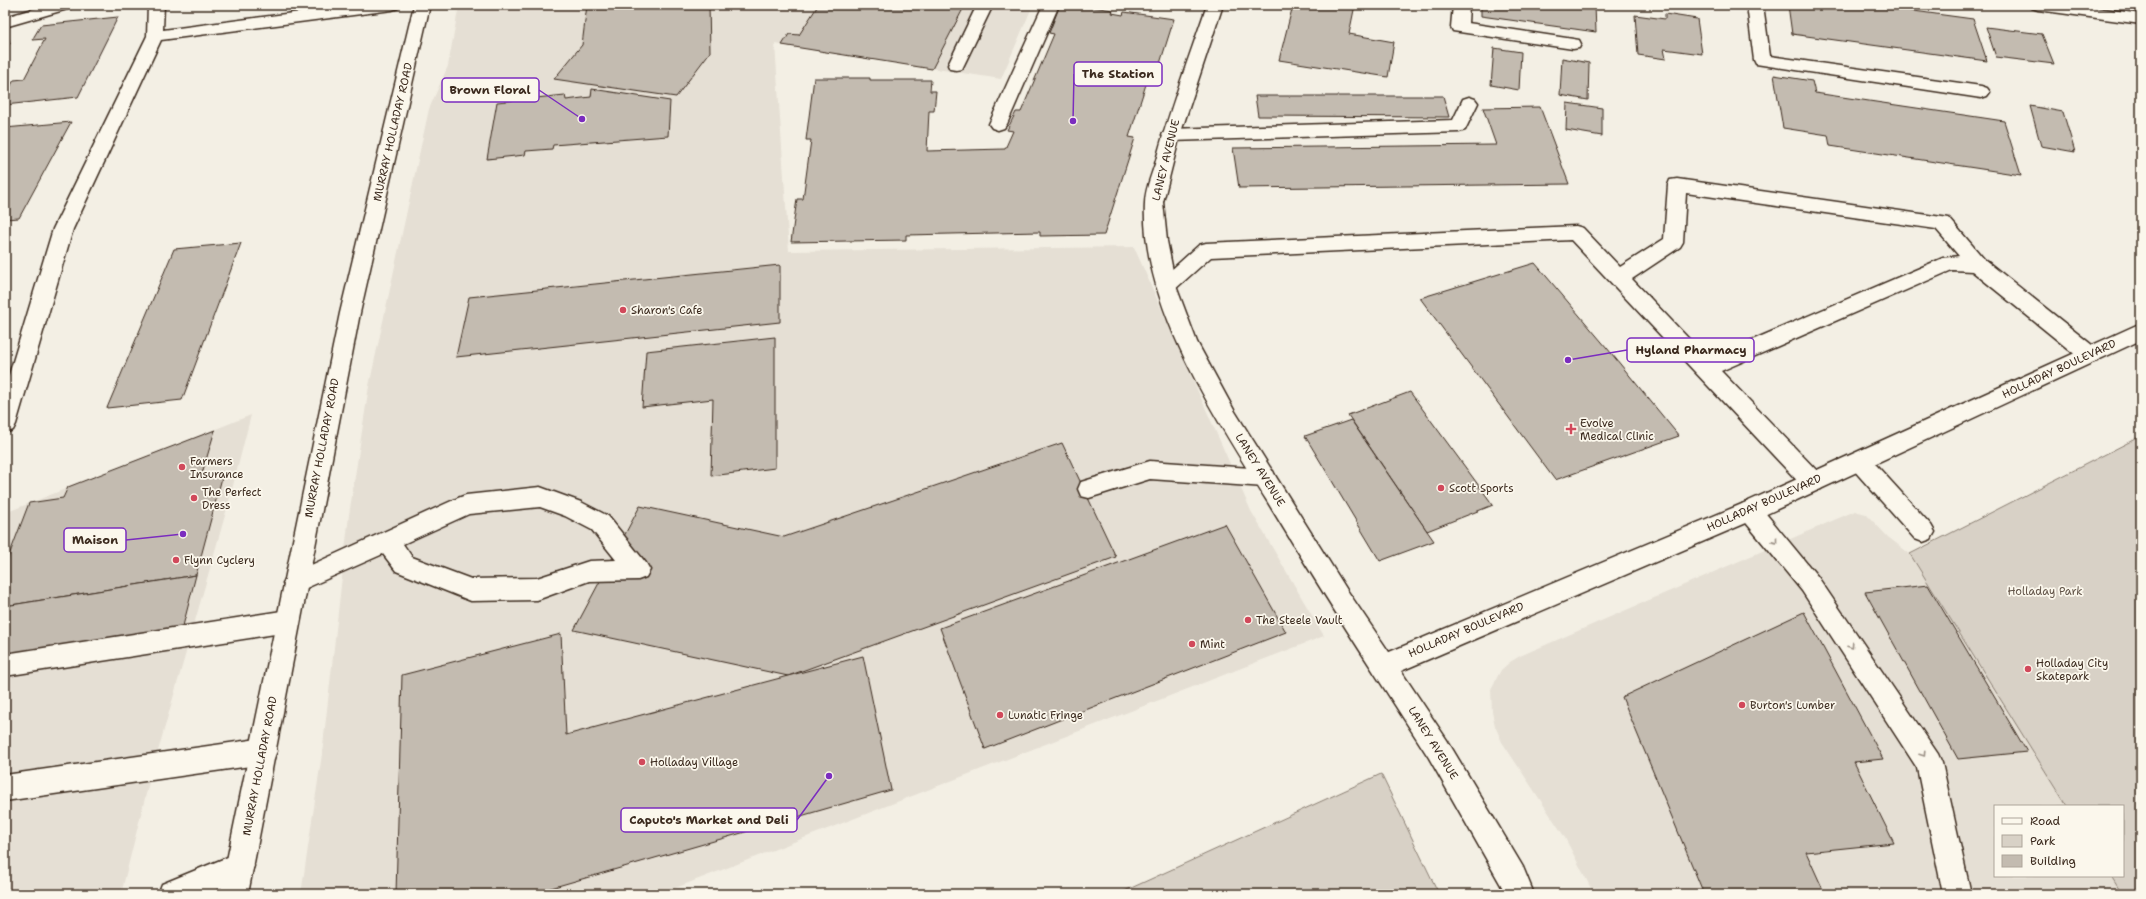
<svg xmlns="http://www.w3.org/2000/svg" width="2146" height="899" font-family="'Shantell Sans',sans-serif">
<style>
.built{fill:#e5dfd4}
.green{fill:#d8d1c6;stroke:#8a7e72}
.building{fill:#c3bbb0;stroke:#3b2a1e}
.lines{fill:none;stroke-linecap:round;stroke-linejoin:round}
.service-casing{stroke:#3b2a1e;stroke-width:3}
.minor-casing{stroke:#3b2a1e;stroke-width:3}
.tertiary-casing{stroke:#3b2a1e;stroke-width:3}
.secondary-casing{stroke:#3b2a1e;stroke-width:3}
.service{fill:#fbf7ec;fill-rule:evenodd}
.minor{fill:#fbf7ec;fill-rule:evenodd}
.tertiary{fill:#fbf7ec;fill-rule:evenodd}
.secondary{fill:#fbf7ec;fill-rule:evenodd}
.oneway{stroke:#9b9085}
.poi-dot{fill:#d1495b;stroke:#fbf7ec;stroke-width:1.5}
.labels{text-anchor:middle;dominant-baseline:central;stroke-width:3.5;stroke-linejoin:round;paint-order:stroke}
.street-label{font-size:11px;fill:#3b2a1e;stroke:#fbf7ec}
.poi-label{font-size:11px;fill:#3b2a1e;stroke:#fbf7ec;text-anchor:start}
.park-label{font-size:11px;fill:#625448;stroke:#fbf7ec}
.leader{fill:none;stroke:#7b2cbf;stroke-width:1.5}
.callout-dot{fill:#7b2cbf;stroke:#fbf7ec;stroke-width:1.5}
.callout{fill:#fbf7ec;stroke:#7b2cbf;stroke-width:1.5}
.callout-label{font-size:12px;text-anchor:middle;font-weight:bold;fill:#3b2a1e}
</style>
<rect width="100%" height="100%" fill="#f3efe4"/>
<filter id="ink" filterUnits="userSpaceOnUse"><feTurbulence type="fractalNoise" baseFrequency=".025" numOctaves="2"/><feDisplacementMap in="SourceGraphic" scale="8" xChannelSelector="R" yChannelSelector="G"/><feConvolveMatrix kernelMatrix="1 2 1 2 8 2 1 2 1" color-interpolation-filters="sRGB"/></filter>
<g filter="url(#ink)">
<g class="built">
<polygon points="459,5 1033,5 1001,79 775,44 789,251 1134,247 1251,511 1324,636 660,894 301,894 322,754 349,515 369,386 429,109 448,66"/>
<polygon points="251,415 228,505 148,786 121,894 5,894 5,513"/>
<polygon points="1855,511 1866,514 1888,537 1910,554 2067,806 1995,806 1995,876 2111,876 2122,894 1594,894 1564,836 1502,742 1495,726 1492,712 1491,689 1501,670 1510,662 1520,656"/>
</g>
<g class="green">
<polygon points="2141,436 2141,894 2122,894 2111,876 2123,876 2123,806 2067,806 1910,554"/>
<polygon points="1381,774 1439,894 1118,894"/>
</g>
<g class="building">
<polygon points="587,5 709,5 710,52 676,97 554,79 582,45"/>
<polygon points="803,5 965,5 932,69 782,45 789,34 799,35 817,7"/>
<polygon points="1060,5 1077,5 1113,10 1112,13 1123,15 1124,12 1174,19 1157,73 1150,72 1129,137 1135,138 1104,235 1040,236 1040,232 906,235 906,240 791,242 797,199 803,199 811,140 806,140 814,78 870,78 870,80 931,80 930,91 936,91 934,111 929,111 927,151 1005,149 1013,131 1007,130 1016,112 1021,112 1054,34 1049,33"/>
<polygon points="1293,5 1355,5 1349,34 1394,42 1388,77 1279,60"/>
<polygon points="1481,5 1595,5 1596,32 1481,16"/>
<polygon points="1788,5 1869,5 1973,19 1987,61 1792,34"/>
<polygon points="1665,14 1697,19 1702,54 1664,49 1666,59 1638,55 1635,15 1665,19"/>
<polygon points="118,17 78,97 5,105 5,96 14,80 24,79 45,39 32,40 41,25"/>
<polygon points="5,24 10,44 5,46"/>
<polygon points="1986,27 2042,34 2054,64 1996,57"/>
<polygon points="1494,48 1521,52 1519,90 1491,85"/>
<polygon points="1562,58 1589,63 1588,100 1560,95"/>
<polygon points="1774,75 1812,81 1815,93 2004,121 2021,175 1830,146 1828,135 1783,128"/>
<polygon points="592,89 670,101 668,136 553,145 552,149 526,151 525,155 487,159 497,102 565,95 566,100 591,97"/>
<polygon points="1255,96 1443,96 1449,117 1258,116"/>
<polygon points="1567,103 1602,108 1602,136 1566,130"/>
<polygon points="2030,106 2063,112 2075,152 2041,146"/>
<polygon points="1540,107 1569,184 1239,188 1233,148 1496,145 1483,108"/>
<polygon points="71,122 19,218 5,219 5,128"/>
<polygon points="241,243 182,400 107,408 174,249"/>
<polygon points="1535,263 1607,348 1679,436 1555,480 1420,298"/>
<polygon points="780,265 780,322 456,357 469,297"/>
<polygon points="775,337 775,468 711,476 713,399 642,407 646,351"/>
<polygon points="1410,392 1493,505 1427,531 1348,415"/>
<polygon points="1351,420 1427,531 1434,541 1380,561 1305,436"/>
<polygon points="215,430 201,477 223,474 196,575 5,606 5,566 29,503 63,498 68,487"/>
<polygon points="1062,443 1116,557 788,676 574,630 640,506 784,537"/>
<polygon points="1225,524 1286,632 985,749 940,628"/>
<polygon points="196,575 183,626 5,656 5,606"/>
<polygon points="1928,585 2027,752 1958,759 1865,592"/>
<polygon points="1804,612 1883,759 1854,762 1894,843 1806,852 1825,894 1704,894 1622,697"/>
<polygon points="561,634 566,735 863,656 891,790 530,894 396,894 402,675"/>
</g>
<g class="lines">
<defs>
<g id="service">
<polygon points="47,5 73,5 71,8 5,27 5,17"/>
<polygon points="148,5 164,5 163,30 354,5 400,5 398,8 392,10 161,40 73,229 16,424 13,430 5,433 5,388 53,229 147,36"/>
<polygon points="977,5 993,5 962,69 956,70 950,69 948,65"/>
<polygon points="1043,5 1059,5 1007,124 1004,128 998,130 992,128 989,124"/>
<polygon points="1453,5 1469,5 1468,23 1573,39 1579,40 1581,44 1579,48 1573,49 1453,31 1451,27"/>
<polygon points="1747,5 1763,5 1770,56 1981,86 1987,88 1990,92 1987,96 1981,98 1756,64 1754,60"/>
<polygon points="1469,97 1475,99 1478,103 1465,130 1459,132 1171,141 1165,139 1162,135 1165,131 1171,129 1453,120 1463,99"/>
<path d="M1677 179 1949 218 1984 259 2097 349 2100 355 2097 361 2090 363 2083 361 1972 271 1952 270 1721 371 1821 475 1824 482 1821 489 1813 491 1805 489 1571 240 1211 257 1173 291 1166 293 1159 291 1156 286 1159 281 1199 245 1206 243 1576 226 1583 228 1620 267 1664 239 1668 185 1670 180ZM1686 193 1936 229 1959 256 1943 258 1708 359 1632 279 1680 247 1683 242Z"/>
<polygon points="1860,453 1868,456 1931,525 1935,532 1931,539 1923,542 1915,539 1852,468 1849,462 1852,456"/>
<polygon points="1150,461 1265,469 1273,471 1276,478 1273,485 1265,487 1150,479 1089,498 1081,496 1078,489 1081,482"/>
<path d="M540 487 581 502 608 516 646 563 650 570 646 577 638 580 589 581 537 600 471 601 396 571 383 554 295 593 287 590 283 583 287 576 458 498 466 495ZM540 507 565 516 592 530 616 560 589 561 537 578 471 579 412 557 403 544 469 514Z"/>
<polygon points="1750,501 1758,504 1818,577 1938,754 1942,763 1971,894 1943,894 1917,768 1802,591 1742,518 1739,511 1742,504"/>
<polygon points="288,610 297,613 300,621 297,629 288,632 5,676 5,654"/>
<polygon points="264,738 273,742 277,751 273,760 264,764 5,801 5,775"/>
<polygon points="240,852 250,856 254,866 250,876 206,894 158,894 162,884"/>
</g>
<g id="minor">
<path d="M1207 5H1223L1180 135 1163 202 1167 241 1176 286 1197 342 1234 410 1347 590 1393 658 1396 666 1393 674 1384 677 1375 674C1338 617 1302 559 1267 501 1216 418 1140 304 1145 203 1145 190 1151 176 1155 164 1169 110 1189 58 1207 5Z"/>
<polygon points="2030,5 2074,5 2141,14 2141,24 2038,10 2032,8"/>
</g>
<polygon id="tertiary" points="2141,323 2141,340 1758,518 1401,671 1447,740 1523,867 1534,894 1506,894 1429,758 1375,674 1372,666 1375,658 1742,504"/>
<polygon id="secondary" points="414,5 430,5 360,313 248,894 220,894 340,313"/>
</defs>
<use href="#service" class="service-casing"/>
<use href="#minor" class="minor-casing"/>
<use href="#tertiary" class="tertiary-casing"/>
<use href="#secondary" class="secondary-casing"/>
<use href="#service" class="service"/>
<use href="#minor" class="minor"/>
<use href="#tertiary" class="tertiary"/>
<use href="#secondary" class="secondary"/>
</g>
<defs><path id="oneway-chevron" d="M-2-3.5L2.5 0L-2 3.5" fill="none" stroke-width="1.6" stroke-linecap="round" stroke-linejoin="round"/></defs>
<g class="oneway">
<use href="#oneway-chevron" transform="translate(1775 541) rotate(51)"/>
<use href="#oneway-chevron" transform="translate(1851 646) rotate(56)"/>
<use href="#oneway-chevron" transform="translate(1923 754) rotate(56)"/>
</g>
</g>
<g class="poi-dot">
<circle cx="623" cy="310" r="4"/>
<path d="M1569 423h4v4h4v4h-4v4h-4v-4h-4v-4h4z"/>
<circle cx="182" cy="467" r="4"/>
<circle cx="1441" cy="488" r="4"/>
<circle cx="194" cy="498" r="4"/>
<circle cx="176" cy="560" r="4"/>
<circle cx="1248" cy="620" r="4"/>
<circle cx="1192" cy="644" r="4"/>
<circle cx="2028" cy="669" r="4"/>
<circle cx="1742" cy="705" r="4"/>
<circle cx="1000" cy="715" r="4"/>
<circle cx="642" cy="762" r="4"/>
</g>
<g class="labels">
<g class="street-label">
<text transform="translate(393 132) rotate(-77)">MURRAY HOLLADAY ROAD</text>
<text transform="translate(1166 160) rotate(-76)">LANEY AVENUE</text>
<text transform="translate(2059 369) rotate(-25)">HOLLADAY BOULEVARD</text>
<text transform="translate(322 448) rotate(-79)">MURRAY HOLLADAY ROAD</text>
<text transform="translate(1260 470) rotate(58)">LANEY AVENUE</text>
<text transform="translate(1764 503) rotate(-24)">HOLLADAY BOULEVARD</text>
<text transform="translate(1466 630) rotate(-23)">HOLLADAY BOULEVARD</text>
<text transform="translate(1433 743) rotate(58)">LANEY AVENUE</text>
<text transform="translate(260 766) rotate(-79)">MURRAY HOLLADAY ROAD</text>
</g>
<g class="poi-label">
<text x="631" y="310">Sharon's Cafe</text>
<text x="1580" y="423">Evolve<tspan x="1580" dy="13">Medical Clinic</tspan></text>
<text x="190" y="461">Farmers<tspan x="190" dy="13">Insurance</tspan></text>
<text x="1449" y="488">Scott Sports</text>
<text x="202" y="492">The Perfect<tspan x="202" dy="13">Dress</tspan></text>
<text x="184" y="560">Flynn Cyclery</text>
<text x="1256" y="620">The Steele Vault</text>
<text x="1200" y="644">Mint</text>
<text x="2036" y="663">Holladay City<tspan x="2036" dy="13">Skatepark</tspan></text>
<text x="1750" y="705">Burton's Lumber</text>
<text x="1008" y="715">Lunatic Fringe</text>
<text x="650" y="762">Holladay Village</text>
</g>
<g class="park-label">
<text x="2045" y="591">Holladay Park</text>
</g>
</g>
<path class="leader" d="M1073 121L1074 74M582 119L539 90M1568 360L1627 350M183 534L126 540M829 776L797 820"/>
<g class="callout-dot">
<circle cx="1073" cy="121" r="4"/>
<circle cx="582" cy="119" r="4"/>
<circle cx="1568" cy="360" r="4"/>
<circle cx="183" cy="534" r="4"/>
<circle cx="829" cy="776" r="4"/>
</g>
<g class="callout">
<rect x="1074" y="62" width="88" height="24" rx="4"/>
<rect x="442" y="78" width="97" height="24" rx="4"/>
<rect x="1627" y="338" width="127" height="24" rx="4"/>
<rect x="64" y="528" width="62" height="24" rx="4"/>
<rect x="621" y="808" width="176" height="24" rx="4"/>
</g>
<g class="callout-label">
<text x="1118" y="78">The Station</text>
<text x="490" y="94">Brown Floral</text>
<text x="1691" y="354">Hyland Pharmacy</text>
<text x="95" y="544">Maison</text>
<text x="709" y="824">Caputo's Market and Deli</text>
</g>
<rect width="2146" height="899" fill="none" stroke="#fbf7ec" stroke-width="20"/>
<rect x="10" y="10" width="2126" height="879" fill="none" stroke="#3b2a1e" stroke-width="1.5" filter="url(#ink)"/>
<rect x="1994" y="805" width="130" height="72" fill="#fbf7ec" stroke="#aea59a"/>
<rect x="2002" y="818" width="20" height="6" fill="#fbf7ec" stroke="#aea59a"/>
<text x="2030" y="825" font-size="12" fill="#3b2a1e">Road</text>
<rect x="2002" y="835" width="20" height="12" fill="#d8d1c6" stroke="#aea59a"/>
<text x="2030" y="845" font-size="12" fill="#3b2a1e">Park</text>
<rect x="2002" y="855" width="20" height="12" fill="#c3bbb0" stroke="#aea59a"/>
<text x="2030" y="865" font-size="12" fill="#3b2a1e">Building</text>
</svg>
